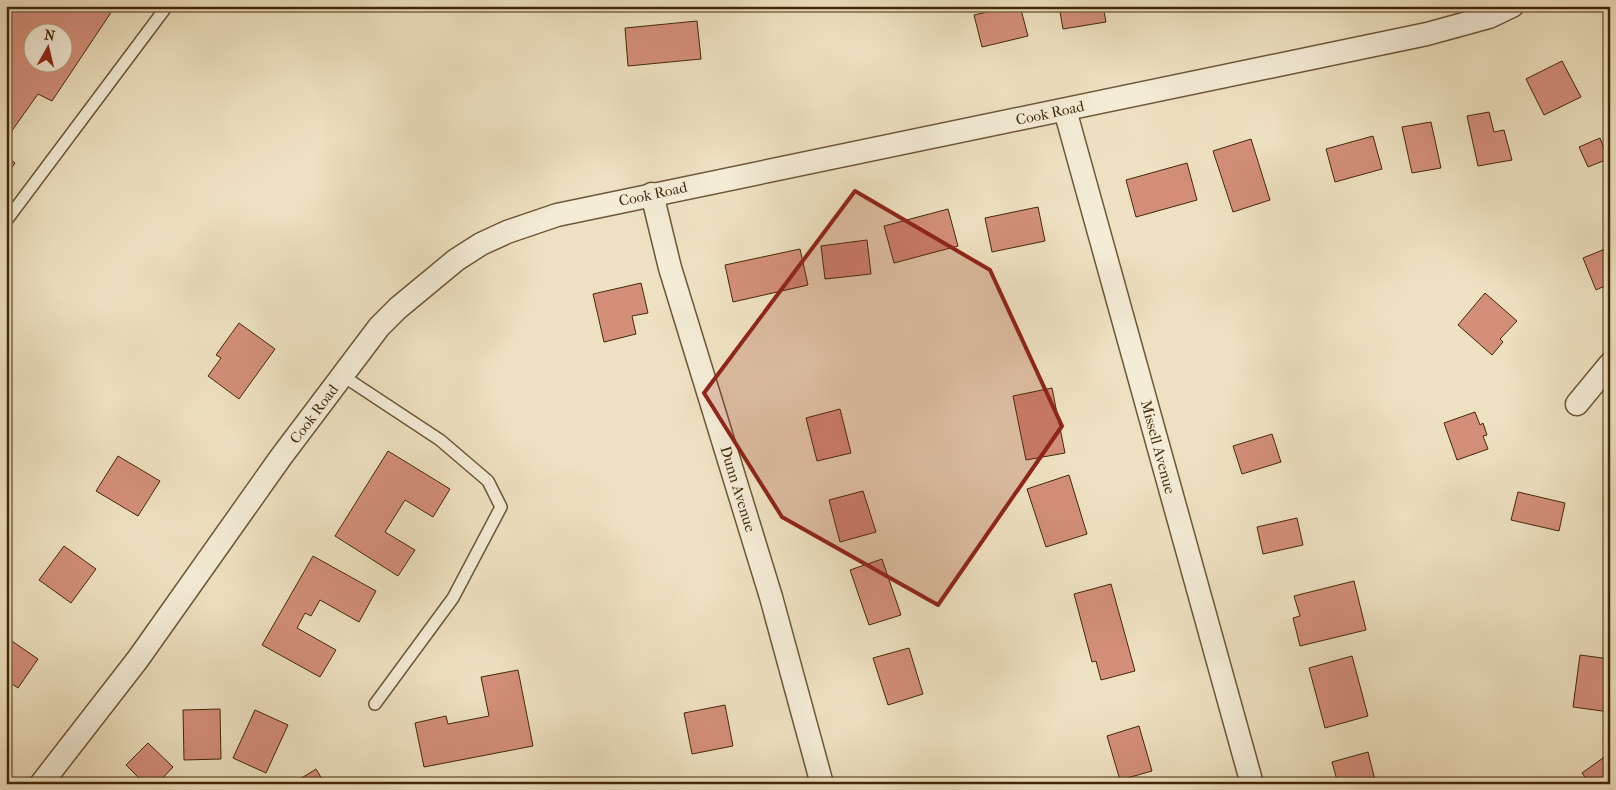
<svg xmlns="http://www.w3.org/2000/svg" width="1616" height="790" font-family="'IM FELL French Canon',serif">
<style>
.building{fill:#d48f7a;stroke:#422806;fill-rule:evenodd}
.lines{fill:none;stroke-linecap:round;stroke-linejoin:round}
.lane-casing{stroke:#6d5635;stroke-width:14}
.street-casing{stroke:#6d5635;stroke-width:25}
.lane{stroke:#f4ecd7;stroke-width:11}
.street{stroke:#f4ecd7;stroke-width:22}
.marked{fill:#8f2418;fill-opacity:0.2;stroke:#8f2418;stroke-width:4;stroke-linejoin:round}
.labels{text-anchor:middle;dominant-baseline:central;stroke-width:4.5;stroke-linejoin:round;paint-order:stroke}
.street-label{font-size:15px;fill:#422806;stroke:#f4ecd7}
</style>
<rect width="100%" height="100%" fill="#eee1c1"/>
<filter id="stains"><feTurbulence type="fractalNoise" baseFrequency=".004" numOctaves="4"/><feColorMatrix values="0 0 0 0 .2 0 0 0 0 .09 0 0 0 0 .02 0 0 0 .5 -.17"/></filter>
<radialGradient id="worn" r=".72"><stop offset=".6" stop-color="#630" stop-opacity="0"/><stop offset="1" stop-color="#630" stop-opacity=".3"/></radialGradient>
<g class="building">
<path d="M12 6H111L112 11 52 101 38 94 6 139V14ZM32 32H62V62H32Z"/>
<polygon points="1013,6 1020,6 1028,36 982,47 974,15"/>
<polygon points="1059,6 1103,6 1106,22 1063,29"/>
<polygon points="697,21 701,59 628,66 625,28"/>
<polygon points="1562,61 1581,97 1544,115 1526,79"/>
<polygon points="1489,112 1494,132 1504,130 1512,160 1478,166 1467,116"/>
<polygon points="1431,122 1441,168 1412,173 1402,127"/>
<polygon points="1373,136 1382,169 1335,182 1326,149"/>
<polygon points="1600,138 1608,159 1588,167 1579,147"/>
<polygon points="1251,139 1270,200 1233,212 1213,151"/>
<polygon points="6,156 15,163 6,176"/>
<polygon points="1187,163 1197,200 1136,217 1126,180"/>
<polygon points="1038,207 1045,241 992,252 985,218"/>
<polygon points="948,209 958,246 894,263 884,226"/>
<polygon points="867,240 871,274 825,279 821,246"/>
<polygon points="1610,247 1610,291 1607,285 1596,290 1583,258"/>
<polygon points="800,249 808,285 733,302 725,265"/>
<polygon points="641,283 648,313 632,316 636,334 604,342 593,294"/>
<polygon points="1485,293 1517,321 1500,339 1503,342 1492,355 1458,325"/>
<polygon points="239,323 275,349 239,399 208,376 221,358 216,355"/>
<polygon points="1052,388 1065,453 1026,460 1013,396"/>
<polygon points="840,409 851,453 817,461 806,418"/>
<polygon points="1475,412 1480,425 1483,423 1487,435 1483,436 1488,449 1457,460 1444,423"/>
<polygon points="1272,434 1281,462 1242,474 1233,446"/>
<polygon points="388,451 450,489 433,517 405,500 385,532 415,550 398,576 335,536"/>
<polygon points="118,456 160,481 138,516 96,491"/>
<polygon points="1069,475 1087,534 1046,547 1027,489"/>
<polygon points="863,491 876,532 840,542 829,500"/>
<polygon points="1518,492 1565,503 1559,531 1511,520"/>
<polygon points="1297,518 1303,545 1263,554 1257,527"/>
<polygon points="64,546 96,569 71,603 39,580"/>
<polygon points="313,556 376,591 359,622 320,600 311,616 305,613 297,628 336,650 320,677 262,645"/>
<polygon points="882,559 901,615 869,625 850,570"/>
<polygon points="1354,581 1366,630 1300,646 1293,618 1300,616 1294,596"/>
<polygon points="1111,584 1135,671 1101,680 1096,661 1092,662 1074,594"/>
<polygon points="6,637 38,659 18,688 6,680"/>
<polygon points="909,648 923,694 888,705 873,658"/>
<polygon points="1580,655 1610,659 1610,712 1573,707"/>
<polygon points="1352,656 1368,716 1325,728 1309,668"/>
<polygon points="518,670 533,746 424,767 415,723 446,716 448,724 489,716 481,677"/>
<polygon points="725,705 733,746 692,754 684,713"/>
<polygon points="220,709 221,759 184,760 183,710"/>
<polygon points="255,710 288,725 266,773 233,758"/>
<polygon points="1139,726 1152,771 1120,780 1107,736"/>
<polygon points="148,743 173,767 157,784 145,784 126,765"/>
<polygon points="1368,752 1376,784 1338,784 1332,762"/>
<polygon points="1610,753 1610,784 1590,784 1582,773"/>
<polygon points="316,769 325,784 292,784"/>
</g>
<g class="lines">
<defs>
<g id="lane">
<polyline points="6,221 167,6"/>
<polyline points="343,376 440,440 488,481 501,507 453,598 375,704"/>
</g>
<g id="street">
<polyline points="1065,110 1252,784"/>
<polyline points="652,194 670,268 771,597 822,784"/>
<polyline points="1577,404 1610,364"/>
<polyline points="41,784 138,659 281,457 379,327 398,308 456,260 481,244 507,232 557,215 1427,34 1489,17 1512,6"/>
</g>
</defs>
<use href="#lane" class="lane-casing"/>
<use href="#street" class="street-casing"/>
<use href="#lane" class="lane"/>
<use href="#street" class="street"/>
</g>
<path class="marked" d="M855 191 990 270 1062 426 938 605 782 517 704 393Z"/>
<g class="labels">
<g class="street-label">
<text transform="translate(1050 113) rotate(-12)">Cook Road</text>
<text transform="translate(653 194) rotate(-12)">Cook Road</text>
<text transform="translate(314 414) rotate(-53)">Cook Road</text>
<text transform="translate(1158 447) rotate(75)">Missell Avenue</text>
<text transform="translate(738 489) rotate(73)">Dunn Avenue</text>
</g>
</g>
<rect width="1616" height="790" fill="none" stroke="#eee1c1" stroke-width="25"/>
<rect x="8" y="8" width="1601" height="775" fill="none" stroke="#422806" stroke-width="2.5"/>
<rect x="12" y="12" width="1591" height="765" fill="none" stroke="#422806"/>
<g transform="translate(48 48) rotate(8)"><circle r="24" fill="#f4ecd7" stroke="#ad9e83"/>
<path d="M0-4L9 19L0 12L-9 19Z" fill="#8f2418"/>
<text y="-8" font-size="14" font-weight="bold" text-anchor="middle" fill="#422806">N</text>
</g>
<rect width="100%" height="100%" filter="url(#stains)"/>
<rect width="100%" height="100%" fill="url(#worn)"/>
</svg>
